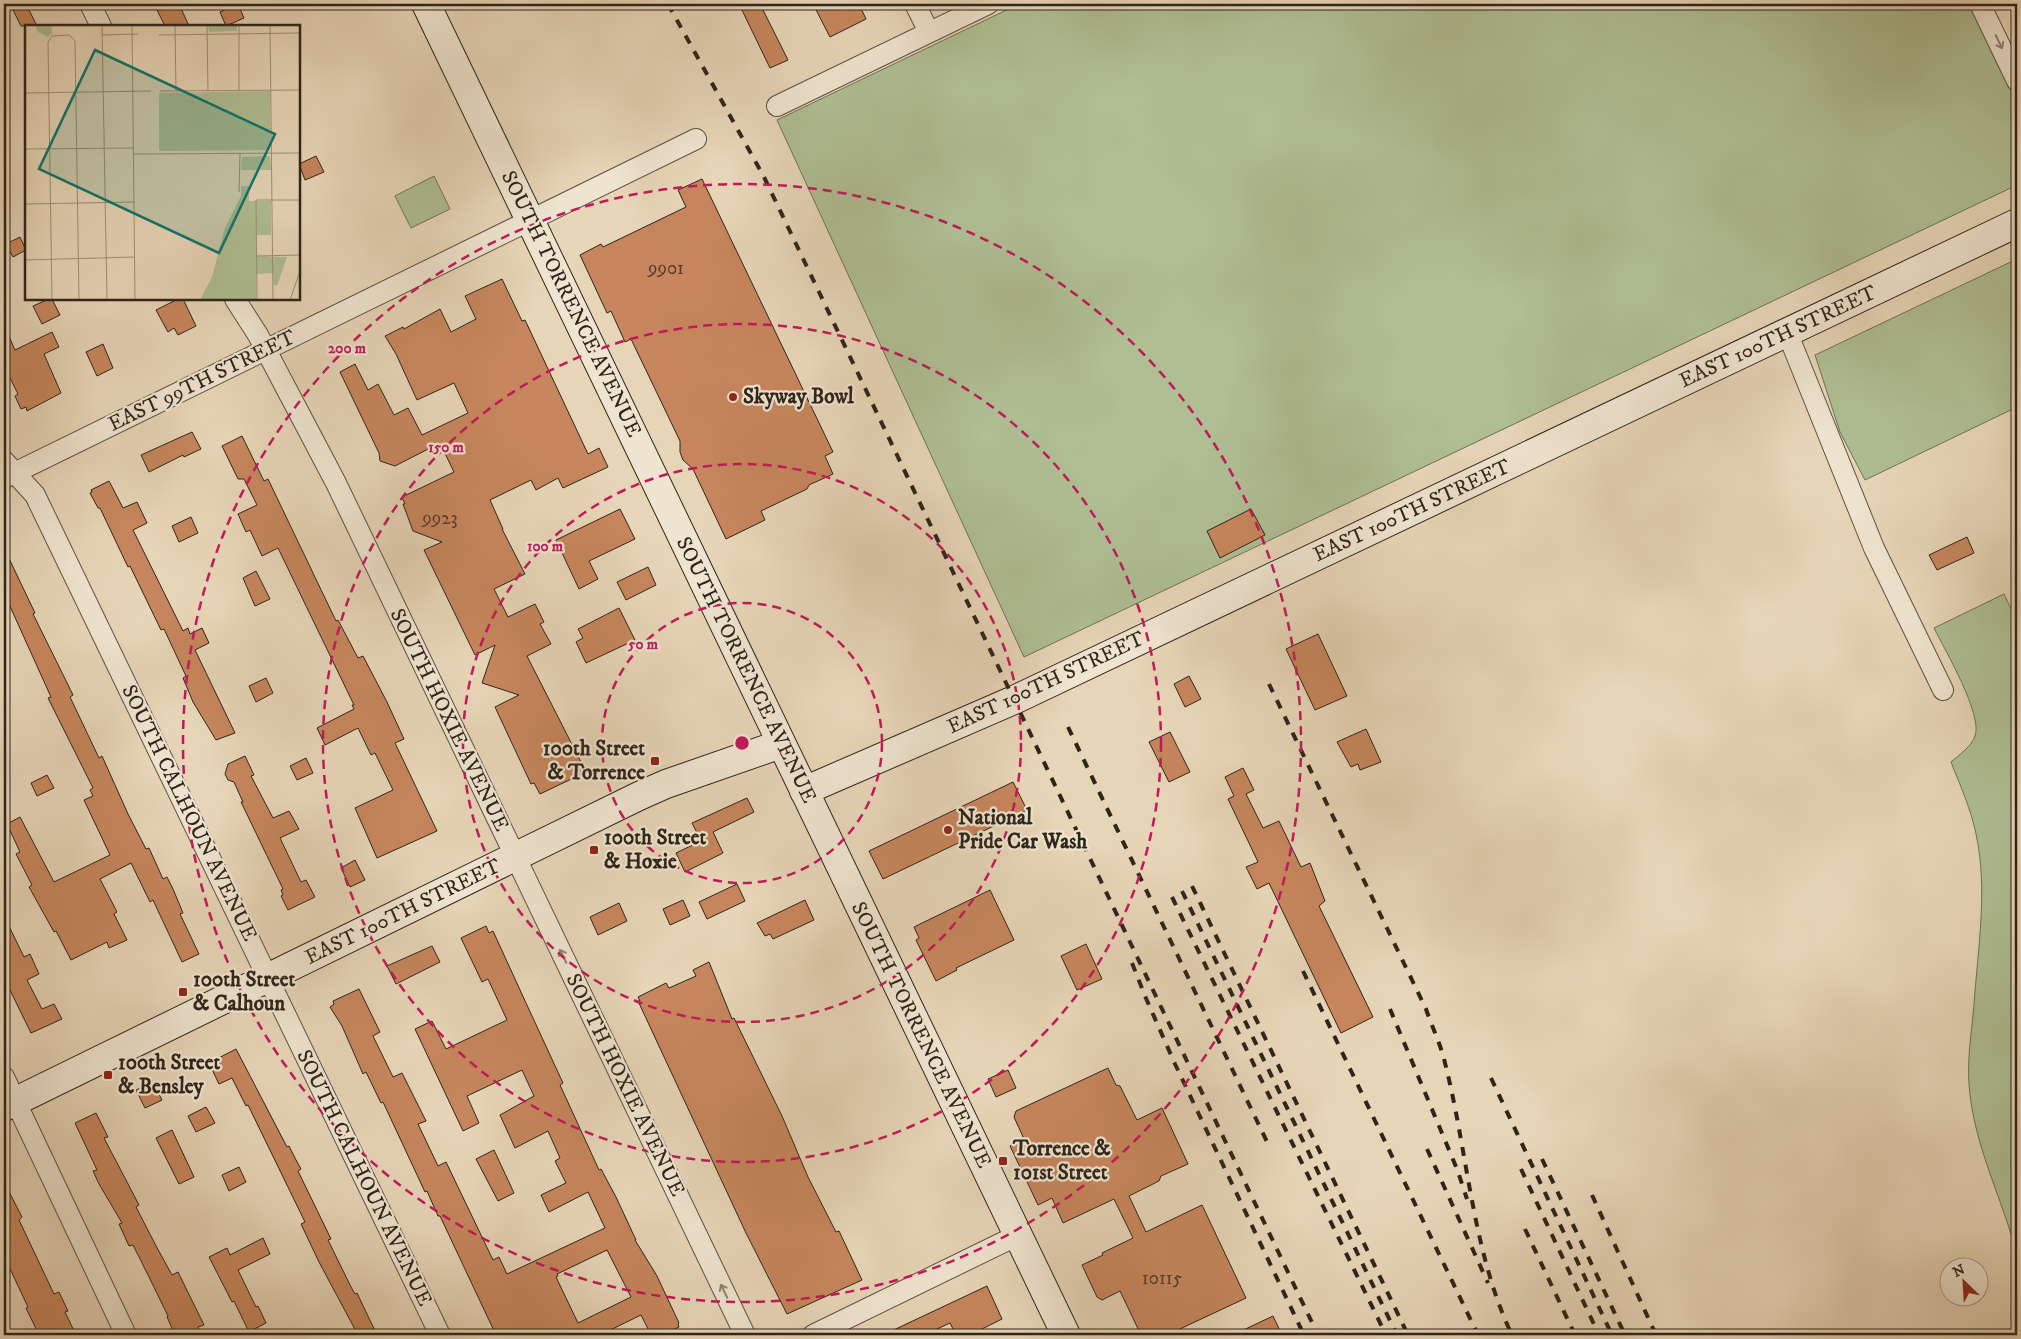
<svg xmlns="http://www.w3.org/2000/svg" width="2021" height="1339" font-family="'IM FELL DW Pica',serif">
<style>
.green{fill:#afbe93;stroke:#6e7256}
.building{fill:#c7865d;stroke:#2e251a;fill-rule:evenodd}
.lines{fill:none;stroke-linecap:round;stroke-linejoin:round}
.street-casing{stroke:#5c5141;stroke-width:22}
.secondary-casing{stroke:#2e251a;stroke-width:30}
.street{stroke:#efe4d0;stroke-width:20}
.secondary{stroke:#efe4d0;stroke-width:28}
.rail{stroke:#2e251a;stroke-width:4;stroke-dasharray:9 9;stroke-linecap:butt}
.oneway{stroke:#8e8475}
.ring{fill:none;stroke:#c2185b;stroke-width:2.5;stroke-dasharray:9 6}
.poi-dot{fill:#8f2418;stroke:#efe4d0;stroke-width:2}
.labels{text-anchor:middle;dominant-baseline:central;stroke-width:4.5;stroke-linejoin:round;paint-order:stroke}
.number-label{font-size:19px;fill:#543d2b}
.street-label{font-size:21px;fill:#2e251a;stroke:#efe4d0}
.poi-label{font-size:21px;font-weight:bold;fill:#2e251a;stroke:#efe4d0;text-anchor:start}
.inset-road{fill:none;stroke:#9d8f78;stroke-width:1}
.view{fill:#0f766e;fill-opacity:0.15;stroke:#0f766e;stroke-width:2.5}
.inset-edge{fill:none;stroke:#2e251a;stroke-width:2.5}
.centre{fill:#c2185b;stroke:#efe4d0;stroke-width:2.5}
.ring-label{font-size:15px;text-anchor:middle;font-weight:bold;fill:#c2185b;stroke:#efe4d0;stroke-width:4.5;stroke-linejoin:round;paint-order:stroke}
</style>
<rect width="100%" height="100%" fill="#e7d5b7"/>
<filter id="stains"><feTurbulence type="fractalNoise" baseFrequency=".004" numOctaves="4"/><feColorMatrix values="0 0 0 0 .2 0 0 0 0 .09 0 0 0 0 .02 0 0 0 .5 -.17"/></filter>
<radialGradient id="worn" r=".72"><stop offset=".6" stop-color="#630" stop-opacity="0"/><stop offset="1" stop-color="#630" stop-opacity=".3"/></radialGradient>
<g class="green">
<polygon points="1019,4 1970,4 2017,101 2017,185 1024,657 777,120"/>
<polygon points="434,176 450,209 411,228 395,196"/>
<polygon points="2017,259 2017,407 1865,480 1840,432 1815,355"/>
<path d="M2004 594 2017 621V1255C2002 1197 1973 1144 1969 1084 1967 1059 1972 1029 1974 1004 1978 948 1988 889 1976 834 1971 809 1960 785 1951 762 1959 755 1972 746 1975 736 1983 715 1945 650 1934 628Z"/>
</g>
<g class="building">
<polygon points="10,4 26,4 37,26 21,26"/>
<polygon points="154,4 179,4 189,26 165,26"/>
<polygon points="238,4 244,18 226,26 220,12"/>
<polygon points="739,4 760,4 788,60 770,68"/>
<polygon points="813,4 859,4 866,19 830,37"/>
<polygon points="316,156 324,172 305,180 299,164"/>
<polygon points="702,179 833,452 825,456 833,474 809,485 807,489 761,511 765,520 726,539 693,469 683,460 680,452 680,441 631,339 625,342 611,311 607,313 580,255 601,244 603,247 686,207 678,190"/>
<polygon points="20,237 26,250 13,257 6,244"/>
<polygon points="502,279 522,321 525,320 588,454 599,448 608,467 563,488 558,478 536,490 531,480 490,500 503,529 502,529 525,574 494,589 508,617 535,604 544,622 540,624 551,644 527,656 586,772 540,794 534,783 531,784 495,707 519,695 482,683 495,645 475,655 424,550 442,542 413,531 403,504 405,504 402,497 454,472 440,443 395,466 380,461 379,453 340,372 355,364 368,390 378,384 394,415 408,408 422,435 468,413 454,383 417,400 396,354 385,336 403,327 404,329 440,309 451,332 476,319 465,296"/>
<polygon points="49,299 52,299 60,315 42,324 33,306"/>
<polygon points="178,299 183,299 196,326 178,335 174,328 168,332 156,310"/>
<polygon points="4,325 15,350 52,332 59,347 44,354 61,393 27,411 26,407 21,409 15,396 18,394 4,366"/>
<polygon points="103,344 113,368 97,376 86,352"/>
<polygon points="192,432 201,449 184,457 183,455 149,472 141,455"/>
<polygon points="242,436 264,481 268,479 336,621 338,620 358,658 363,656 387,702 404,739 395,743 437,831 377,858 355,808 393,790 375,753 371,755 358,728 325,745 317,728 354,709 352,705 354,705 278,548 262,556 250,530 246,532 238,514 257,505 244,479 238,479 222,446"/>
<polygon points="109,481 123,508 137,502 147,523 133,530 183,631 188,628 190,634 202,628 209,643 195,650 235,733 216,740 193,702 183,678 186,676 164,629 161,630 130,566 128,567 100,508 98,508 90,493 92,492 91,490"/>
<polygon points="620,509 635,539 589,561 598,579 579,589 556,540"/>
<polygon points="1251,509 1265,535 1220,558 1207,531"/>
<polygon points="191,517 198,533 179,542 172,526"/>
<polygon points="1967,537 1974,553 1937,570 1929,555"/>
<polygon points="4,548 35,613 33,614 73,695 70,697 99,758 102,756 128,814 146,849 149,848 163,879 167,877 173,889 183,913 180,914 199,954 182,962 153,900 150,902 131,863 100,879 117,912 114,914 127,940 109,948 107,942 71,960 56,931 54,932 29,887 32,885 16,854 20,852 7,824 20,817 54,882 110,855 84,800 93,796 90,790 93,788 48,698 51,697 4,593"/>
<polygon points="648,567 656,585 626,600 617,582"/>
<polygon points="256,571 270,599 255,606 243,578"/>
<polygon points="619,608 635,640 586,663 576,642 583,638 578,629"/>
<polygon points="1318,634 1347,696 1315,710 1286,649"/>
<polygon points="1189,676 1201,699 1185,707 1174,684"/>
<polygon points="266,678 273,693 256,702 249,686"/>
<polygon points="1366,729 1381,762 1360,770 1358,764 1351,767 1337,742"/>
<polygon points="1170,732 1190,772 1169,782 1149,742"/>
<polygon points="245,756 254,775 251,776 273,818 289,811 299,829 280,838 301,882 306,880 315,897 288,910 281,896 283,895 281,890 283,889 241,802 243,802 234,782 228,780 225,774 228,764"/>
<polygon points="306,758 313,773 297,780 290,766"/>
<polygon points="1243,768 1254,790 1246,794 1263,828 1279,821 1301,867 1310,863 1325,901 1319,906 1373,1017 1341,1033 1269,883 1257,889 1246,867 1258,862 1228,799 1234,796 1225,777"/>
<polygon points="47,775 54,788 37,796 31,783"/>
<polygon points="1013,782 1027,810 883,879 869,851"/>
<polygon points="747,798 754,812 713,832 723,853 685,872 676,853 701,841 692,823"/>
<polygon points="355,860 365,880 350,887 341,868"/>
<polygon points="737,884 745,901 707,919 699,902"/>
<polygon points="990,890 1014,940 956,968 957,970 936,981 916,940 919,938 914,927"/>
<polygon points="683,900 690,916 670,925 663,909"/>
<polygon points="805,900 814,920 773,939 770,934 765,936 757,923"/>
<polygon points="619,903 627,921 598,935 590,917"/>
<polygon points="4,916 24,957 30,954 39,974 27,980 42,1009 54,1004 62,1019 31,1033 9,988 4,990"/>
<path d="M486 926 489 933 493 931 526 1003 563 1083 560 1085 599 1170 601 1169 616 1197 636 1240H635L657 1276 679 1323 678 1324 679 1327 662 1335H651L641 1315 600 1335H496L440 1216H438L427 1191 425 1192 383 1102 381 1103 366 1072 363 1074 342 1026 330 1007 334 1004 333 1001 359 989 380 1032 373 1036 393 1077 402 1073 426 1121 418 1124 438 1166 446 1162 493 1260 499 1257 507 1274 605 1228 588 1192 549 1212 541 1195 566 1183 555 1161 560 1158 548 1131 515 1148 500 1115 534 1096 522 1070 467 1096 479 1123 463 1131 415 1029 432 1021 446 1049 507 1020 488 979 482 982 461 938ZM607 1250 631 1297 578 1323 556 1277 558 1276 557 1274Z"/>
<polygon points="1086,944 1102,979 1077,990 1061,956"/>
<polygon points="432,946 440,962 396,984 387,966"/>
<polygon points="709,962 732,1019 734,1018 782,1116 808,1177 836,1232 839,1231 862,1280 787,1314 746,1233 638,1001 640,1001 638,997 666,983 669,988 696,976 693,970"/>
<polygon points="236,1049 287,1147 289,1146 296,1160 301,1169 298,1171 331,1239 328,1240 351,1287 355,1294 357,1293 377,1335 358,1335 319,1262 301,1224 305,1222 248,1105 246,1106 232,1078 219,1084 209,1063"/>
<polygon points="1108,1068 1116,1085 1120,1086 1137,1120 1162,1108 1188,1164 1161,1176 1159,1181 1129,1196 1146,1232 1202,1205 1246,1298 1167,1335 1141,1335 1120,1291 1102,1300 1097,1297 1082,1265 1103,1255 1102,1253 1133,1238 1114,1199 1063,1223 1052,1198 1038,1205 1010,1146 1024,1139 1014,1117 1016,1111"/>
<polygon points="1008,1070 1016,1088 996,1097 988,1079"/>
<polygon points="153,1082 162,1100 145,1108 136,1090"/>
<polygon points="206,1107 215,1123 196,1132 188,1116"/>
<polygon points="96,1113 108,1137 104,1138 139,1205 136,1207 155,1244 172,1275 178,1272 204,1325 198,1327 202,1335 175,1335 167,1317 168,1316 149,1277 133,1245 129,1246 119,1224 122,1223 99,1184 93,1171 97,1170 75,1123"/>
<polygon points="172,1130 194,1177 179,1184 156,1138"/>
<polygon points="494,1150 514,1193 498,1201 476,1159"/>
<polygon points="239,1167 246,1182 229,1191 222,1175"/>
<polygon points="4,1182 22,1217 19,1220 54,1294 59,1292 68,1311 65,1312 76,1335 39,1335 26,1308 28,1307 4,1256"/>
<polygon points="263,1238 270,1254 238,1270 256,1307 258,1306 266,1323 249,1332 234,1301 232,1302 209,1257 227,1248 230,1255"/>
<polygon points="987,1286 1002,1319 970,1335 956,1335 950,1323 924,1335 883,1335"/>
<polygon points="1273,1316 1282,1335 1233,1335"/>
</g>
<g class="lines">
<defs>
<g id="street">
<polyline points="90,4 101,26"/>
<polyline points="915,4 929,32"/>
<polyline points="1980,4 2017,81"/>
<polyline points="777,106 988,4"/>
<polyline points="235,299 258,335 336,483 745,1335"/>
<polyline points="1787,332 1874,548 1943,690"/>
<polyline points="4,461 35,495 440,1335"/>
<polyline points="4,478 696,139"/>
<polyline points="4,1077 126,1335"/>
<polyline points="813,1335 1018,1235"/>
</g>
<g id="secondary">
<polyline points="426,4 1066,1335"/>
<polyline points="804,791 1014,700 2017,223"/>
<polyline points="4,1107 639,796 666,784 781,744"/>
</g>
</defs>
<use href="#street" class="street-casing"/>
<use href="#secondary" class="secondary-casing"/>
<use href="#street" class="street"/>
<use href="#secondary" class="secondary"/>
<g class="rail">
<polyline points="668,4 764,177 1318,1335"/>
<path d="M1269 684 1426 1009C1432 1027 1441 1045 1445 1063 1468 1153 1472 1251 1512 1335"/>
<polyline points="1068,727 1269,1146"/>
<polyline points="1192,886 1408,1335"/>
<polyline points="1182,891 1397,1335"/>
<polyline points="1172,897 1386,1335"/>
<polyline points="1132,963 1145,996 1175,1064 1304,1335"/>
<polyline points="1303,971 1478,1335"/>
<polyline points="1390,1009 1457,1169 1467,1199"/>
<polyline points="1491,1078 1612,1335"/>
<polyline points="1427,1149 1488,1283"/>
<polyline points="1542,1159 1625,1335"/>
<polyline points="1521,1169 1599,1335"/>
<polyline points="1592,1195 1656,1335"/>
<polyline points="1525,1229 1575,1335"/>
</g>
</g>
<defs><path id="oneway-shaft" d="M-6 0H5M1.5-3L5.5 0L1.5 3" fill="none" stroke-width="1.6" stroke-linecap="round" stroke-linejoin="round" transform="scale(1.25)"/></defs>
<g class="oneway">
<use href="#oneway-shaft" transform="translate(1999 42) rotate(64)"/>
<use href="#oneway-shaft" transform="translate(563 956) rotate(-116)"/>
<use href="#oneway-shaft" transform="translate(724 1291) rotate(-116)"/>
</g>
<g class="ring">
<circle cx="742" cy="743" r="140"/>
<circle cx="742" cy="743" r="279"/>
<circle cx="742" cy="743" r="419"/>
<circle cx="742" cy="743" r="559"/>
</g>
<g class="poi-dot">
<circle cx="733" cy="397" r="5"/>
<rect x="650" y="756" width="10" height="10" rx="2.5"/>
<circle cx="948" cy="830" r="5"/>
<rect x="589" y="845" width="10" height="10" rx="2.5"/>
<rect x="178" y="987" width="10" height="10" rx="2.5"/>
<rect x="103" y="1070" width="10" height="10" rx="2.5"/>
<rect x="998" y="1156" width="10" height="10" rx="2.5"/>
</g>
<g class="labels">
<g class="number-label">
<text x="666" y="268">9901</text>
<text x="440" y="518">9923</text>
<text x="1162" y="1278">10115</text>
</g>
<g class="street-label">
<text transform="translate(571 304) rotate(64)">SOUTH TORRENCE AVENUE</text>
<text transform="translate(1778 337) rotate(-25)">EAST 100TH STREET</text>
<text transform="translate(202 381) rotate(-26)">EAST 99TH STREET</text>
<text transform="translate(1412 511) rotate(-25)">EAST 100TH STREET</text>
<text transform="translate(746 670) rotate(64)">SOUTH TORRENCE AVENUE</text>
<text transform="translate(1046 683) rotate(-25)">EAST 100TH STREET</text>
<text transform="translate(449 720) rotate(64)">SOUTH HOXIE AVENUE</text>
<text transform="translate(189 813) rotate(64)">SOUTH CALHOUN AVENUE</text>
<text transform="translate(403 912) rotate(-26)">EAST 100TH STREET</text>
<text transform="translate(921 1035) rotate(64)">SOUTH TORRENCE AVENUE</text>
<text transform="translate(625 1085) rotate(64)">SOUTH HOXIE AVENUE</text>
<text transform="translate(364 1178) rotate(64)">SOUTH CALHOUN AVENUE</text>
</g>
<g class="poi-label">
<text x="743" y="397">Skyway Bowl</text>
<text x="645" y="749" text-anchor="end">100th Street<tspan x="645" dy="24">&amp; Torrence</tspan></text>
<text x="958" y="818">National<tspan x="958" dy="24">Pride Car Wash</tspan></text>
<text x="604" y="838">100th Street<tspan x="604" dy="24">&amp; Hoxie</tspan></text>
<text x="193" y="980">100th Street<tspan x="193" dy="24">&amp; Calhoun</tspan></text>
<text x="118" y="1063">100th Street<tspan x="118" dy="24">&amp; Bensley</tspan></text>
<text x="1013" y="1149">Torrence &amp;<tspan x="1013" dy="24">101st Street</tspan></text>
</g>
</g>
<g transform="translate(25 25)">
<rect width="275" height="275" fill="#e7d5b7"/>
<path d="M10 0H26L27 9 23 12 13 7ZM183 0H212V6L184 7ZM245 66V125L134 126V68ZM245 131 246 145H216L217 132ZM216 161H224V176H246V210H231V231L262 232 252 261 249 260 248 248 231 249V275H175L187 252 200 203 216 171Z" fill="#afbe93"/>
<path class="inset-road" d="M77 0 82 275M107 0 110 275M150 0 151 66M182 0 183 66M214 0V65M245 0 248 275M77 10 113 9M134 10 275 8M135 66 275 65M0 68 126 66M0 124 108 123M108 129 275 128M214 167 215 129M0 179 109 177M232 231 275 230M0 235 109 232M27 275 23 17 27 11 44 10 50 16 54 275M232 275 231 175H275M265 275 275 246"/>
<path class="view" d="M70 25 250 109 194 228 14 144Z"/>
<rect width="275" height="275" class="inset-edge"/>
</g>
<circle cx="742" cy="743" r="8" class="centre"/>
<g class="ring-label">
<text x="347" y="353">200 m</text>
<text x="446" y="452">150 m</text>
<text x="545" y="551">100 m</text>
<text x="643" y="649">50 m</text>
</g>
<rect width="2021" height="1339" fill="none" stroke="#e7d5b7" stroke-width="20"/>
<rect x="5" y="5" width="2011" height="1329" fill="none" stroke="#2e251a" stroke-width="2.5"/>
<rect x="10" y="10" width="2001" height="1319" fill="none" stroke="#2e251a"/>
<g transform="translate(1964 1282) rotate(335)"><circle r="24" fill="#efe4d0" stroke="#a29887"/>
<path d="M0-4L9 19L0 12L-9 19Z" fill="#8f2418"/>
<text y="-8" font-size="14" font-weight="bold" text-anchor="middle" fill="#2e251a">N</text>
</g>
<rect width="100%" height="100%" filter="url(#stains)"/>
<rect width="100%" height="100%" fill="url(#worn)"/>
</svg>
